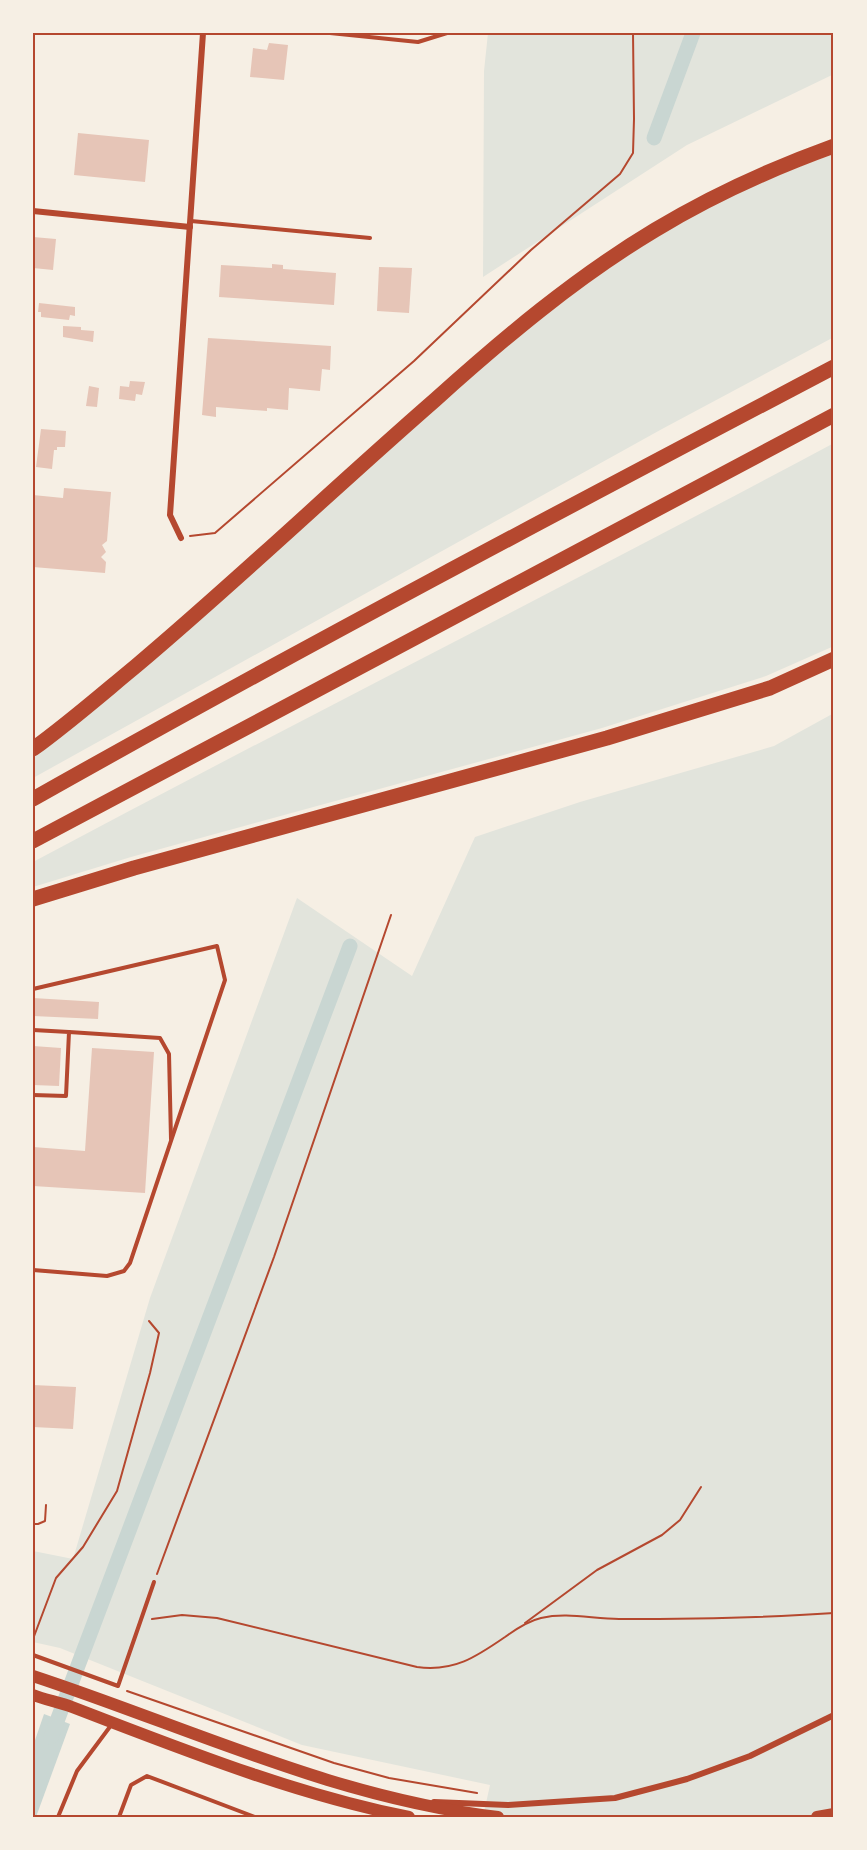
<svg xmlns="http://www.w3.org/2000/svg" width="867" height="1850" font-family="'Asap Condensed',sans-serif">
<style>
.green{fill:#e2e4dc}
.water{fill:#c9d6d2}
.lines{fill:none;stroke-linecap:round;stroke-linejoin:round}
.canal{stroke:#c9d6d2;stroke-width:15}
.building{fill:#e6c5b7}
.path{stroke:#b5482f;stroke-width:2}
.service{stroke:#b5482f;stroke-width:4}
.minor{stroke:#b5482f;stroke-width:6}
.primary{stroke:#b5482f;stroke-width:12}
.motorway{stroke:#b5482f;stroke-width:15}
.neatline{fill:none;stroke:#b5482f;stroke-width:2}
</style>
<rect width="100%" height="100%" fill="#f6efe4"/>
<g class="green">
<polygon points="488,33 834,33 834,74 687,145 483,277 484,71"/>
<path d="M834 154V337L662 429 33 778V756L66 733 516 338C562 302 609 266 659 236 713 202 774 175 834 154Z"/>
<path d="M834 443V646L766 676 602 728 131 857 33 887V862C299 720 568 585 834 443Z"/>
<polygon points="834,713 834,1817 483,1817 490,1785 302,1745 60,1648 33,1642 33,1551 73,1559 150,1298 297,898 412,976 475,837 580,802 774,746"/>
</g>
<polygon class="water" points="44,1714 70,1724 36,1817 33,1817 33,1746"/>
<g class="lines">
<g class="canal">
<polyline points="654,138 693,33"/>
<polyline points="51,1737 350,946"/>
</g>
</g>
<g class="building">
<polygon points="269,43 288,45 284,80 250,77 253,48 267,50"/>
<polygon points="78,133 149,140 145,182 74,175"/>
<polygon points="33,237 56,239 53,270 33,268"/>
<polygon points="272,264 283,265 283,269 336,273 334,305 219,297 221,265 272,268"/>
<polygon points="379,267 412,268 409,313 377,311"/>
<polygon points="39,303 75,307 75,316 70,315 69,320 41,317 41,312 38,312"/>
<polygon points="63,326 81,327 81,330 94,331 93,342 63,337"/>
<polygon points="208,338 331,346 330,370 322,369 320,391 289,388 288,410 267,408 267,411 216,407 216,417 202,415"/>
<polygon points="130,381 145,382 142,395 136,394 135,401 119,399 120,386 129,387"/>
<polygon points="89,386 99,388 97,407 86,406"/>
<polygon points="41,429 66,431 65,447 57,447 57,450 54,450 52,469 36,467"/>
<polygon points="64,488 111,492 107,541 102,545 106,552 101,557 106,562 105,573 33,567 33,495 63,498"/>
<polygon points="33,998 99,1002 98,1019 33,1016"/>
<polygon points="33,1046 61,1048 59,1086 33,1085"/>
<polygon points="92,1048 154,1052 145,1193 33,1186 33,1147 85,1151"/>
<polygon points="33,1385 76,1387 73,1429 33,1427"/>
</g>
<g class="lines">
<g class="path">
<polyline points="190,536 215,533 414,361 531,250 620,174 633,153 634,119 633,33"/>
<polyline points="33,1524 38,1524 45,1521 46,1505"/>
<polyline points="157,1574 274,1257 391,915"/>
<path d="M152 1619 182 1615 217 1618 417 1667C454 1672 476 1657 505 1637 516 1629 528 1621 541 1618 567 1612 593 1619 619 1619 691 1619 763 1618 834 1613"/>
<polyline points="525,1623 597,1570 662,1535 680,1520 701,1487"/>
<polyline points="33,1639 56,1578 83,1547 117,1491 150,1373 159,1333 149,1321"/>
<polyline points="127,1691 334,1763 389,1778 477,1793"/>
</g>
<g class="service">
<polyline points="330,33 418,42 447,33"/>
<polyline points="191,221 370,238"/>
<polyline points="33,989 217,946 225,980 130,1263 124,1271 107,1276 33,1270"/>
<polyline points="33,1030 69,1032 66,1096 33,1095"/>
<polyline points="69,1032 160,1038 169,1054 171,1139"/>
<polyline points="33,1655 118,1686 154,1582"/>
<polyline points="58,1817 77,1771 112,1724"/>
<polyline points="119,1817 131,1785 147,1776 255,1817"/>
</g>
<g class="minor">
<polyline points="33,211 190,227"/>
<polyline points="181,538 170,515 203,33"/>
<polyline points="434,1802 508,1805 615,1798 687,1779 750,1756 834,1715"/>
</g>
<g class="primary">
<path d="M33 1676C188 1727 334 1798 498 1817"/>
<path d="M33 1695C46 1700 59 1702 72 1707 182 1749 293 1794 409 1817"/>
<polyline points="817,1817 834,1814"/>
</g>
<g class="motorway">
<path d="M33 749C69 723 102 694 136 666 238 580 334 488 435 400 504 338 575 278 655 230 711 196 773 168 834 146"/>
<path d="M33 799C297 650 566 508 834 367"/>
<polyline points="33,841 834,415"/>
<polyline points="33,899 134,868 607,738 770,688 834,659"/>
</g>
</g>
<rect width="867" height="1850" fill="none" stroke="#f6efe4" stroke-width="69"/>
<rect x="34" y="34" width="798" height="1782" class="neatline"/>
</svg>
